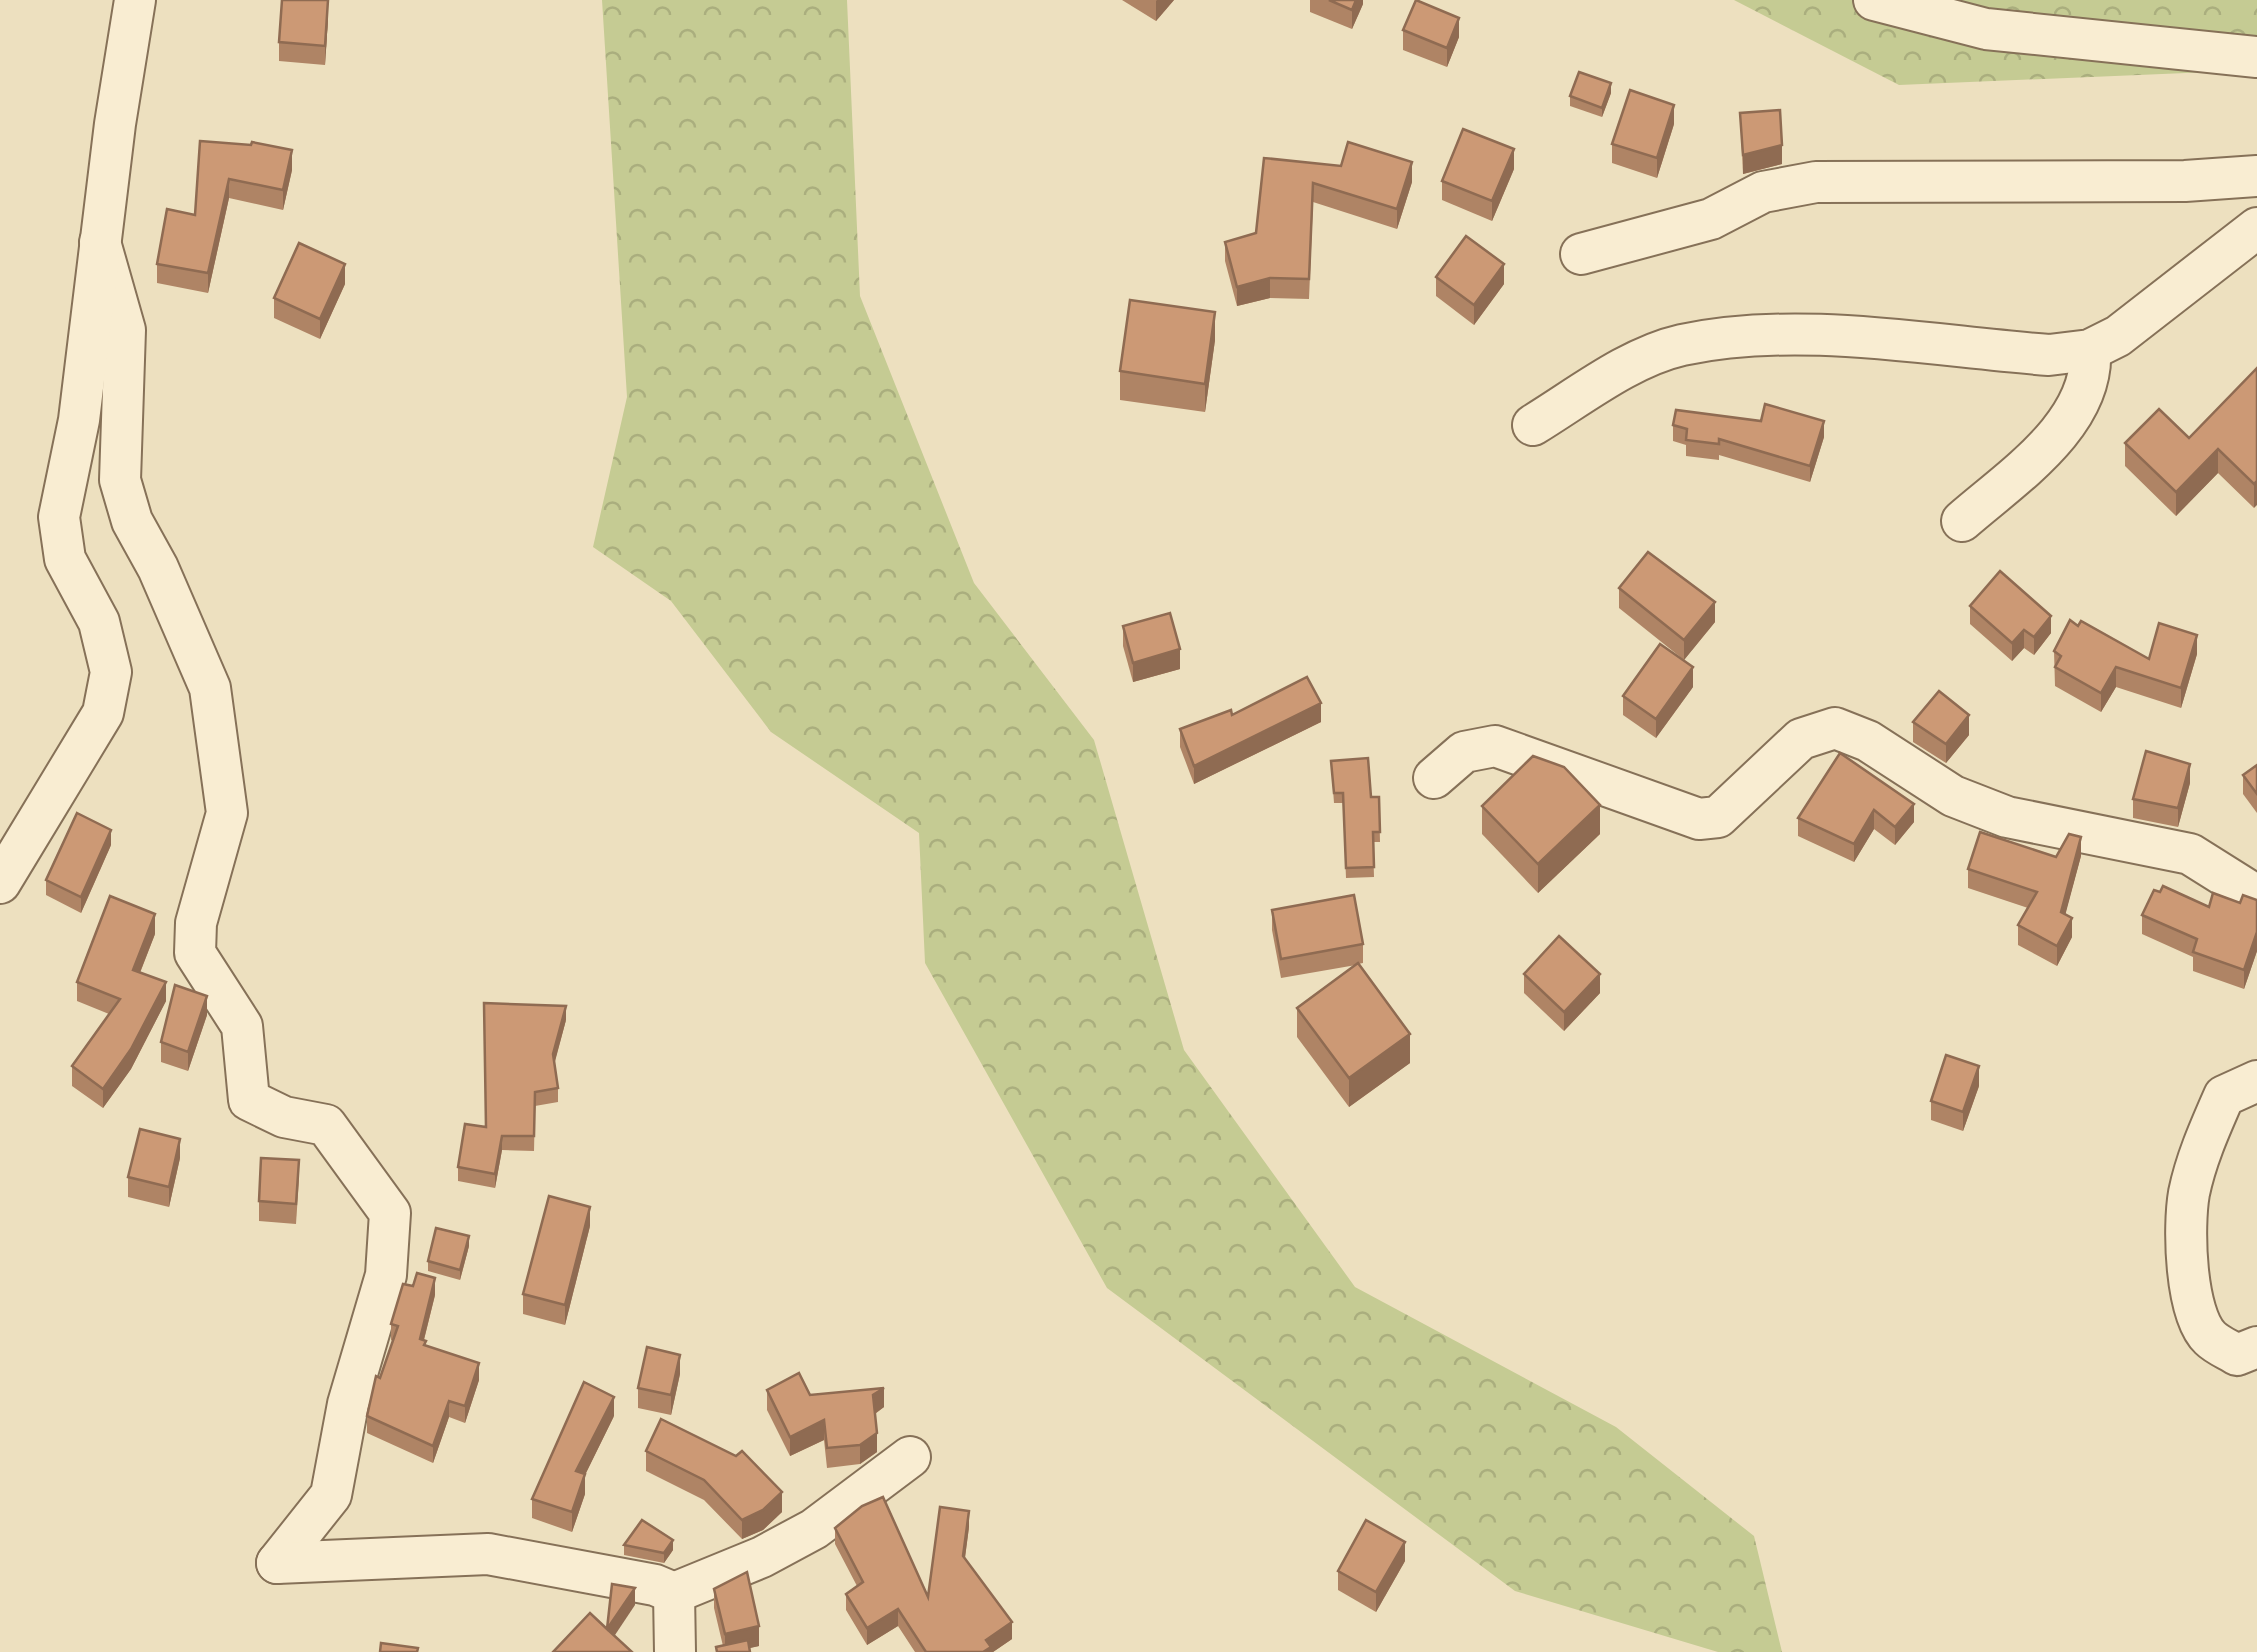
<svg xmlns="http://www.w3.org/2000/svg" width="2257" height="1652" font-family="'IBM Plex Serif',serif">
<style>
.forest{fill:url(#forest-crowns)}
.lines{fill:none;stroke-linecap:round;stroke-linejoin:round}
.minor-casing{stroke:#867158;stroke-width:44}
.minor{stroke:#f9edd2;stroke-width:40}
.wall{fill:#af8465}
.shaded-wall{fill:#8f6b52}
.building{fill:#cc9975;stroke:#8f6b52;stroke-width:2.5}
</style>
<defs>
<pattern id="forest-crowns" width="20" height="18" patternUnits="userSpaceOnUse" patternTransform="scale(2.5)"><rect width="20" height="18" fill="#c5cb93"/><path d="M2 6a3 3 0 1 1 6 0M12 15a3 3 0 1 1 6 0" fill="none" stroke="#aaae7e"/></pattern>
</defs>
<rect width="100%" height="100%" fill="#ede0bf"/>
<g class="forest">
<polygon points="602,0 847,0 860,296 974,583 1094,740 1184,1050 1355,1287 1616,1427 1754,1536 1782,1652 1718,1652 1515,1591 1107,1288 925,963 919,833 771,732 671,601 593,547 627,397"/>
<polygon points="1734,0 2257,0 2257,70 1899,85"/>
</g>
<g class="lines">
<defs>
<g id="minor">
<polyline points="1874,0 1986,29 2257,57"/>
<polyline points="100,242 125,330 120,480 132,521 158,568 210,688 227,813 196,923 195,953 242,1026 249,1100 284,1117 326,1125 390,1213 386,1275 348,1404 331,1495 277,1563"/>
<polyline points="1581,254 1711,219 1763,192 1816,182 2185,181 2257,176"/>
<path d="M1533 425C1579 397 1629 357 1682 345 1800 320 1930 346 2049 355L2090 350 2118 336 2257 228"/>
<path d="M1962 521C2011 478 2095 424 2090 350"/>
<polyline points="1434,778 1464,752 1495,746 1699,819 1718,817 1801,739 1835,728 1868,741 1953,796 2007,817 2190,854 2257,896"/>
<polyline points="0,883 103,713 111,672 99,622 65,559 59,517 79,420 115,124 135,0"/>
<path d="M2257 1081 2224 1096C2210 1128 2196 1159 2189 1193 2183 1227 2185 1314 2210 1338 2217 1345 2229 1350 2237 1355L2257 1347"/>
<polyline points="277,1563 488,1554 655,1585 674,1593 675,1652"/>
<polyline points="674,1593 762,1557 814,1529 910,1457"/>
</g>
</defs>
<use href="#minor" class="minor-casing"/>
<use href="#minor" class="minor"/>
</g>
<g class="wall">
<polygon points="1122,0 1174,0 1156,21"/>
<polygon points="1310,0 1363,0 1363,4 1352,29 1310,12"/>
<polygon points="328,19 325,65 279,61 279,42"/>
<polygon points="1403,30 1459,37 1447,67 1403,50"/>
<polygon points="1611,93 1602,117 1570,106 1570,96"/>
<polygon points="1740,113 1782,164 1743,174"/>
<polygon points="1674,124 1657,178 1612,163 1612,144"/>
<polygon points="251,145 292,170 283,210 229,198 208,293 157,283 157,264"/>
<polygon points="1264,158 1412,182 1397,229 1313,202 1309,299 1270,298 1237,306 1225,261 1225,242 1256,233"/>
<polygon points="1514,169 1492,221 1442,200 1442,181"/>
<polygon points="1436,277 1504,284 1474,325 1436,296"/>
<polygon points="345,284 320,339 274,318 274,298"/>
<polygon points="1215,340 1205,412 1120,400 1120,371"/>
<polygon points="2257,368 2254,508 2218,473 2176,516 2125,466 2125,443 2189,438"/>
<polygon points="1673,425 1824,437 1810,482 1719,455 1719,460 1686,456 1686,445 1673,441"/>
<polygon points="1619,588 1715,622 1684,660 1619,608"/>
<polygon points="1970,606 2051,633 2034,655 2024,648 2012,661 1970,624"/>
<polygon points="1123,626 1180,669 1133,682 1123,646"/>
<polygon points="2078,626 2149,659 2197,654 2181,708 2116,687 2101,712 2055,686 2054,651"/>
<polygon points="1693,687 1656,738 1623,715 1623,696"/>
<polygon points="1232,715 1321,722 1194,784 1180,747 1180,729"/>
<polygon points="1913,722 1969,735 1946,763 1913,742"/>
<polygon points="1840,753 1914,822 1895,845 1874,829 1854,862 1798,836 1798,818"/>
<polygon points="1331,761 1371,797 1379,797 1380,842 1373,842 1374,877 1346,878 1343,803 1334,803"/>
<polygon points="2257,765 2257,813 2243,794 2243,775"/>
<polygon points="2190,783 2178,827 2133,818 2133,799"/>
<polygon points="1482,806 1600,834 1538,893 1482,834"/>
<polygon points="111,845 81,913 46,895 46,880"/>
<polygon points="2081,856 2065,914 2072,937 2057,966 2018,945 2018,925 2028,908 1968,888 1968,869 2056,857"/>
<polygon points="2257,900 2257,951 2244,989 2193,971 2193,957 2142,934 2142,915"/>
<polygon points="1272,910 1363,944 1363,963 1358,964 1410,1063 1349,1107 1297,1037 1297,1008 1356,965 1281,978 1272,930"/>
<polygon points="155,934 140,973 166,1001 131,1069 103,1108 72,1086 72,1066 109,1014 77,1001 77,982"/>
<polygon points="1524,974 1600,993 1564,1031 1524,993"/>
<polygon points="207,1015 188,1071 161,1062 161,1042"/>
<polygon points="566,1020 554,1064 558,1088 558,1102 535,1106 534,1151 502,1150 495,1188 458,1181 458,1167"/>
<polygon points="1979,1086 1963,1131 1931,1120 1931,1101"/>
<polygon points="180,1158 169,1207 128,1197 128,1177"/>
<polygon points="299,1179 296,1224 259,1221 259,1201"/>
<polygon points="590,1226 565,1325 523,1314 523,1294"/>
<polygon points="469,1246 460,1280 428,1271 428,1261"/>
<polygon points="435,1295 424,1340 426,1345 479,1380 465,1423 449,1417 433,1463 367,1433 367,1416 393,1341 391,1340 391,1324"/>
<polygon points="680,1374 671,1415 638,1408 638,1388"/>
<polygon points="767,1390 810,1395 884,1407 875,1414 877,1452 860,1464 827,1468 824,1440 790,1456 767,1410"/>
<polygon points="614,1416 585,1475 585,1494 572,1532 532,1518 532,1499"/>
<polygon points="646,1451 782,1512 763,1530 742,1539 704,1500 646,1471"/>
<polygon points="969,1527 965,1558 1012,1639 993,1652 915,1652 898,1626 867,1645 846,1610 846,1594 857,1586 835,1544 835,1528 928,1597"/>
<polygon points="624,1545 673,1550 664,1563 624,1555"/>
<polygon points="1405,1561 1376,1612 1338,1590 1338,1571"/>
<polygon points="714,1589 759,1646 749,1648 750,1652 716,1652 716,1647 723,1646 714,1608"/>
</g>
<g class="shaded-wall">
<polygon points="328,0 328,19 325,65 325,46"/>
<polygon points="1157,0 1174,0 1156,21 1156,1"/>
<polygon points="1356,0 1363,0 1363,4 1352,29 1352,10"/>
<polygon points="1459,18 1459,37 1447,67 1447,48"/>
<polygon points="1611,83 1611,93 1602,117 1602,108"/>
<polygon points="1674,105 1674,124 1657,178 1657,158"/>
<polygon points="1782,145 1782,164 1743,174 1743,155"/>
<polygon points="1514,149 1514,169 1492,221 1492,201"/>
<polygon points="292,150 292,170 283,210 283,190"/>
<polygon points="1412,162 1412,182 1397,229 1397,209"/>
<polygon points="229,179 229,198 208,293 208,273"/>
<polygon points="345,264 345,284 320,339 320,319"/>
<polygon points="1504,264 1504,284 1474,325 1474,305"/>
<polygon points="1270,278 1270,298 1237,306 1237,287"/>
<polygon points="1215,312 1215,340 1205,412 1205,384"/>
<polygon points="1824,421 1824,437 1810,482 1810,466"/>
<polygon points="2218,449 2218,473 2176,516 2176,492"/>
<polygon points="2257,481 2257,505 2254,508 2254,484"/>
<polygon points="1715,602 1715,622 1684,660 1684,640"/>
<polygon points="2051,616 2051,633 2034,655 2034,637"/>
<polygon points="2024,630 2024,648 2012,661 2012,643"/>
<polygon points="2197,635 2197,654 2181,708 2181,688"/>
<polygon points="1180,649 1180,669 1133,682 1133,663"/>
<polygon points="1693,667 1693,687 1656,738 1656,719"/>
<polygon points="2116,667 2116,687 2101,712 2101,693"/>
<polygon points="1321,703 1321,722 1194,784 1194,766"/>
<polygon points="1969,715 1969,735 1946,763 1946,744"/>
<polygon points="2190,764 2190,783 2178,827 2178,808"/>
<polygon points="1914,804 1914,822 1895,845 1895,827"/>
<polygon points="1600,805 1600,834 1538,893 1538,864"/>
<polygon points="1874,810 1874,829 1854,862 1854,844"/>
<polygon points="111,830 111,845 81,913 81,897"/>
<polygon points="2081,837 2081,856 2061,931 2061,912"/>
<polygon points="155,914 155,934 133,990 133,970"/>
<polygon points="2072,918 2072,937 2057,966 2057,946"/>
<polygon points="2257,932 2257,951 2244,989 2244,970"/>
<polygon points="1600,974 1600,993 1564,1031 1564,1012"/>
<polygon points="166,982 166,1001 131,1069 103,1108 103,1089"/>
<polygon points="207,996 207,1015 188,1071 188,1052"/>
<polygon points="566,1006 566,1020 553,1069 553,1054"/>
<polygon points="1410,1034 1410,1063 1349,1107 1349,1078"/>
<polygon points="1979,1066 1979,1086 1963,1131 1963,1112"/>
<polygon points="502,1136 502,1150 495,1188 495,1174"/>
<polygon points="180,1139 180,1158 169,1207 169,1187"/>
<polygon points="590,1207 590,1226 565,1325 565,1305"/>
<polygon points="469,1236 469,1246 460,1280 460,1270"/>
<polygon points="435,1278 435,1295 420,1355 420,1339"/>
<polygon points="680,1355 680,1374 671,1415 671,1395"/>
<polygon points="479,1363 479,1380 465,1423 465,1406"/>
<polygon points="884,1388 884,1407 873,1415 873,1395"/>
<polygon points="614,1397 614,1416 585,1475 585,1494 572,1532 572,1512 576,1471"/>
<polygon points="449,1401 449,1417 433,1463 433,1446"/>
<polygon points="824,1420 824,1440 790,1456 790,1437"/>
<polygon points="877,1433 877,1452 860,1464 860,1445"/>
<polygon points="782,1492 782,1512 763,1530 742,1539 742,1520"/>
<polygon points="969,1511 969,1527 963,1572 963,1556"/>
<polygon points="673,1540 673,1550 664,1563 664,1553"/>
<polygon points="1405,1542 1405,1561 1376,1612 1376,1592"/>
<polygon points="635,1588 635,1605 607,1647 607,1629"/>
<polygon points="898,1609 898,1626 867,1645 867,1628"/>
<polygon points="1012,1622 1012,1639 993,1652 983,1652 986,1640"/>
<polygon points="759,1626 759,1646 733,1652 725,1652 725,1634"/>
</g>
<g class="building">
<polygon points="282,0 328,0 325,46 279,42"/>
<polygon points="1329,0 1356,0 1352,10"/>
<polygon points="1416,0 1459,18 1447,48 1403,30"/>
<polygon points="1579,72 1611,83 1602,108 1570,96"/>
<polygon points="1630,90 1674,105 1657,158 1612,144"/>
<polygon points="1780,110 1782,145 1743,155 1740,113"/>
<polygon points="1463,129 1514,149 1492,201 1442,181"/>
<polygon points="200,141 251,145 252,142 292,150 283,190 229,179 208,273 157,264 167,209 195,215"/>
<polygon points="1348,142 1412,162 1397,209 1313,183 1309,279 1270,278 1237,287 1225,242 1256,233 1264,158 1341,166"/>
<polygon points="1466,236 1504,264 1474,305 1436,277"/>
<polygon points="299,243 345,264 320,319 274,298"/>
<polygon points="1130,300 1215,312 1205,384 1120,371"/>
<polygon points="2257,368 2257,481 2254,484 2218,449 2176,492 2125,443 2159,409 2189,438"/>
<polygon points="1765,404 1824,421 1810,466 1719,439 1719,444 1686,440 1687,429 1673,425 1676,410 1761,421"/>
<polygon points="1648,552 1715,602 1684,640 1619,588"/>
<polygon points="2000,571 2051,616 2034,637 2024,630 2012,643 1970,606"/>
<polygon points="1170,613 1180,649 1133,663 1123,626"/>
<polygon points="2070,620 2078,626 2081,621 2149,659 2159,623 2197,635 2181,688 2116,667 2101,693 2055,667 2061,656 2054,651"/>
<polygon points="1660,644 1693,667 1656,719 1623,696"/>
<polygon points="1307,677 1321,703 1194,766 1180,729 1231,710 1232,715"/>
<polygon points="1939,691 1969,715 1946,744 1913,722"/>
<polygon points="2146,751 2190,764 2178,808 2133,799"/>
<polygon points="1840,753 1914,804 1895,827 1874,810 1854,844 1798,818"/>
<polygon points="1533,756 1564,767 1600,805 1538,864 1482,806"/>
<polygon points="1368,758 1371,797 1379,797 1380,832 1373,832 1374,867 1346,868 1343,793 1334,793 1331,761"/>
<polygon points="2257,765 2257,794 2243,775"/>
<polygon points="77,813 111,830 81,897 46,880"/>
<polygon points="1980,832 2056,857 2069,834 2081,837 2061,912 2072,918 2057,946 2018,925 2037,892 1968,869"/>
<polygon points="2163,886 2209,907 2213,893 2240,903 2243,895 2257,900 2257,932 2244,970 2193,952 2197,939 2142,915 2154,890 2160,892"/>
<polygon points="1354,895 1363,944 1281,959 1272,910"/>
<polygon points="110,896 155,914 133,970 166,982 131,1049 103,1089 72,1066 120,999 77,982"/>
<polygon points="1559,936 1600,974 1564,1012 1524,974"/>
<polygon points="1358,963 1410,1034 1349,1078 1297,1008"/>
<polygon points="175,985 207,996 188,1052 161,1042"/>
<polygon points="484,1003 566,1006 553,1054 558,1088 535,1092 534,1136 502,1136 495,1174 458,1167 465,1124 486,1127"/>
<polygon points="1946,1055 1979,1066 1963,1112 1931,1101"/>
<polygon points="140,1129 180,1139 169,1187 128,1177"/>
<polygon points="261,1158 299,1160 296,1204 259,1201"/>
<polygon points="549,1196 590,1207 565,1305 523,1294"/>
<polygon points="436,1228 469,1236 460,1270 428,1261"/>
<polygon points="417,1273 435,1278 420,1339 426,1341 424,1345 479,1363 465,1406 449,1401 433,1446 367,1416 376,1376 380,1378 398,1326 391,1324 403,1284 413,1286"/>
<polygon points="647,1347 680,1355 671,1395 638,1388"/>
<polygon points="799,1373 810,1395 884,1388 873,1395 877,1433 860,1445 827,1448 824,1420 790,1437 767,1390"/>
<polygon points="584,1382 614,1397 576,1471 585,1474 572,1512 532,1499"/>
<polygon points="661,1419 736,1456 742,1451 782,1492 763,1510 742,1520 704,1480 646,1451"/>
<polygon points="883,1497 928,1597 940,1507 969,1511 963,1556 1012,1622 986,1640 991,1647 983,1652 926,1652 898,1609 867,1628 846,1594 863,1582 835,1528 862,1506"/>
<polygon points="642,1520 673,1540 664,1553 624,1545"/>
<polygon points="1366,1520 1405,1542 1376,1592 1338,1571"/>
<polygon points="747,1572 759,1626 725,1634 714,1589"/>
<polygon points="612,1584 635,1588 607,1629 632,1652 553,1652 590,1613 607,1629"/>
<polygon points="748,1640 750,1652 717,1652 716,1647"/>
<polygon points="381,1643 418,1648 417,1652 380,1652"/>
</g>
</svg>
